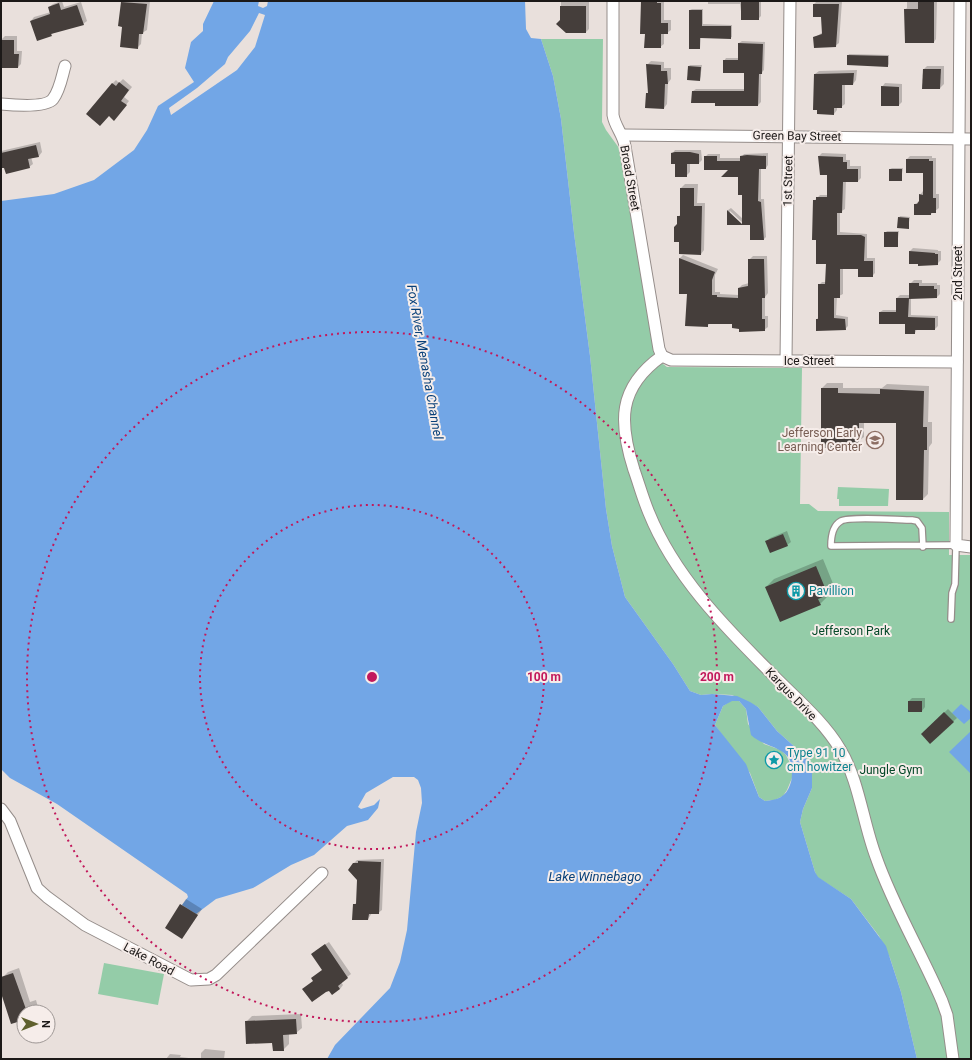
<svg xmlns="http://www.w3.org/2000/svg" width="972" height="1060" font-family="Roboto,sans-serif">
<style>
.green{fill:#94cca8}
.water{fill:#72a6e6;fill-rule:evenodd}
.shadow{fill:#0003}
.building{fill:#453e3b}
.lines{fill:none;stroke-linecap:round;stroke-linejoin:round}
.service-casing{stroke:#958d8a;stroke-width:8}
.minor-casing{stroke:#958d8a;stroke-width:13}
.service{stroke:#fff;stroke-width:5.5}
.minor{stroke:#fff;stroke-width:11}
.ring{fill:none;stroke:#c2185b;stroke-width:2;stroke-dasharray:2 4}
.labels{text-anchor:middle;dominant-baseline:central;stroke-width:4;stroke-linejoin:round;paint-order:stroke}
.street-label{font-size:12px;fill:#1c1918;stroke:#f6edea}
.education-label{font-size:12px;fill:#785e54;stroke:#f6edea;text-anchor:end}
.culture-label{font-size:12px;fill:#0d838f;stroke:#f6edea;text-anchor:start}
.park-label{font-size:12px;fill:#044828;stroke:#f6edea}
.water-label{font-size:13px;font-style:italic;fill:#084079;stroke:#f6edea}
.centre{fill:#c2185b;stroke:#f6edea;stroke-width:2}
.ring-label{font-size:12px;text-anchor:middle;font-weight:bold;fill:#c2185b;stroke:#f6edea;stroke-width:4;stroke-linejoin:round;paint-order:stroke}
</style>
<rect width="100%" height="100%" fill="#e9e0dc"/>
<g class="green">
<polygon points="541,39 603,39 602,122 606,130 619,148 655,358 667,367 802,368 800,504 809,504 818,511 949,512 949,555 971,555 971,1059 917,1059 901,992 890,958 879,936 851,899 817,877 815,872 800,822 803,809 812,788 812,781 805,756 777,731 758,707 732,695 712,694 701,695 690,691 673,664 625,597 612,546 606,509 590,356 574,233 561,119 553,76"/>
<polygon points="838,487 889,489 888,506 839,506 839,499 837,499"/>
<polygon points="732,700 739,701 746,709 748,724 764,744 781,750 786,755 792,767 792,778 787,790 783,796 775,800 765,801 759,797 750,773 715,725 723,706"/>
<polygon points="104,963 164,974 158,1005 98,994"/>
</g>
<g class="water">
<path d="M214 1H259L258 6 263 8 267 6 268 1H525L526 29 531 38 541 39 553 76 561 119 574 233 590 356 606 509 612 546 625 597 673 664 690 691 701 695 712 694 737 696 750 702 758 707 777 731 805 756 812 773V788L803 809 800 822 815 872 818 877 851 899 886 946 901 992 917 1059H327L335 1045 390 988 400 962 407 930 416 832 422 803 421 788 418 780 414 777H393L366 793 358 807 361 809 374 805 380 799 378 808 368 820 347 826 314 855 291 865 253 888 216 899 196 914 182 905 188 897 187 894 57 804 10 778 1 769V201L54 194 94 180 134 150 147 130 158 106 194 82 185 68 191 42 203 31V24ZM259 13 265 15 255 47 237 70 171 115 169 108 197 88 225 64 228 57 250 31ZM732 701H739L746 709 751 735C764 748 791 746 792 769 792 775 792 780 790 785 786 797 777 800 765 801L759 797 746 764 715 725 723 706Z"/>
<polygon points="961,704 971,712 971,718 964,724 952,713"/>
<polygon points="971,731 971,774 949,752"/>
</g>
<g class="shadow">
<polygon points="62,1 64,7 81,2 87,21 83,24 54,32 51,35 31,21 34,17 51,12 49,7 53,4"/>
<polygon points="123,1 150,1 147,30 142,33 141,44 137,48 123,26 119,25"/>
<polygon points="561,1 589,1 589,29 586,32 561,20"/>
<polygon points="642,1 664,1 664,20 671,20 671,30 667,33 664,33 664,44 660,47 646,33"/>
<polygon points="708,1 761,1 761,16 758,19 742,19 740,4 708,4"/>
<polygon points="817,1 842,1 839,43 835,46 814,38 823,32 822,16 814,4"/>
<polygon points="907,1 937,1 936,39 934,42 905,10 907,8"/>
<polygon points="692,9 703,9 703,24 732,25 732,37 730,38 701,37 700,48 690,10"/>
<polygon points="5,36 17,36 17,51 22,51 21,64 18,67 1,66 1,40"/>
<polygon points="742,41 765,42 764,70 761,73 761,102 758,105 716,102 693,91 696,89 744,89 744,72 724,61 726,58 739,58 739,43"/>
<polygon points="849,54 889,55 889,64 888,66 848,56"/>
<polygon points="651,61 664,62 664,68 671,68 671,79 668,83 667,104 664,108 647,94 649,92 647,65"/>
<polygon points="690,65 702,65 700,80 689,66"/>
<polygon points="927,66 944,66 944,84 940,88 924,69"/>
<polygon points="857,70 856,80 853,84 845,84 845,104 841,107 837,107 837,110 834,114 815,74 819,71"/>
<polygon points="123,79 132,87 124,97 129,101 117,116 112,84 116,80 119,83"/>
<polygon points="885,83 902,84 902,102 899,105 882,87"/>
<polygon points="40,142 42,152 39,156 31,157 33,164 29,167 1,167 1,151"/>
<polygon points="675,150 701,150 702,160 699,163 690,163 690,172 686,176 676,163 672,154"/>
<polygon points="768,153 768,165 766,168 761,168 761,199 764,199 766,237 764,239 751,224 744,224 730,211 728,224 728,210 731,208 743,219 743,194 739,176 705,157 708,154 720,154 720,158 741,158 744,154"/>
<polygon points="822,153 846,154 846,160 850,160 850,166 861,166 861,178 858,181 846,181 845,209 840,212 840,232 867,234 867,258 875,258 875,273 872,276 859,268 843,268 843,294 837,297 836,315 848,317 848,326 845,329 817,319 819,317 819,285 822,282 826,282 827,263 817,239 814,201 820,195 828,195 828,174 819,156"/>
<polygon points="910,156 932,156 932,158 936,158 936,194 939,194 939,208 931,214 915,204 920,201 920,195 923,191 924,172 907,159"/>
<polygon points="892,168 903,168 901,180 890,169"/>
<polygon points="685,184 698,184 697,203 705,203 704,250 701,254 678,217 681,214 681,188"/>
<polygon points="900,216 910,217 908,228 899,218"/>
<polygon points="887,231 899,231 897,246 885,233"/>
<polygon points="913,248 938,250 938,251 941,251 941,260 937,264 910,263 910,251"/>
<polygon points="683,255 718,269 715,275 715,292 720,292 720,294 739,295 739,288 742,285 749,283 749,260 753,256 767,256 768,293 765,297 765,316 768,316 768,327 764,330 740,328 733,323 710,323 707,326 688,293 680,293 680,258"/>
<polygon points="914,280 922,280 922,283 937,283 937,285 940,285 940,294 937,297 911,298 911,315 938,316 938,326 935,329 917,329 915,333 906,323 880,312 883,310 897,310 897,298 900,295 910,295 910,284"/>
<polygon points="827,383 843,383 843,388 882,388 887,384 929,386 928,422 932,422 932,443 929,447 928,494 923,499 897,422 864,422 864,437 851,447 822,388"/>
<polygon points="787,531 791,542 787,545 766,542 770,538"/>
<polygon points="823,559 834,586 826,594 827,597 820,604 766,587 774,579"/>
<polygon points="912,698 925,698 925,707 922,711 909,701"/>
<polygon points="948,709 957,718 930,743 922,734"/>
<polygon points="384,859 382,910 378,913 372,913 368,919 354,905 358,901 358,880 354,863 357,860"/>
<polygon points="186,899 202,909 182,938 166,928"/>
<polygon points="329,942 351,974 341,982 343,985 340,989 330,990 312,978 323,970 315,951"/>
<polygon points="19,968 30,1002 36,1000 39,1011 24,1012 24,1019 1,990 2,978 8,972"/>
<polygon points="301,1014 302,1028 296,1033 289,1034 289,1044 283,1050 246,1022 252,1016"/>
<polygon points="205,1049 225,1051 224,1059 201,1059 201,1053"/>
<polygon points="170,1054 181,1055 180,1057 197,1059 166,1059"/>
</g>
<g class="building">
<polygon points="641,1 657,1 657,3 661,3 661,23 668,23 668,34 661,34 661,48 644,48 645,34 640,34"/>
<rect x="741" y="1" width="18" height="19"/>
<polygon points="918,1 934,1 934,43 905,43 904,9 918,9"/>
<polygon points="121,2 147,4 143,34 139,34 138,49 120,47 122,27 118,26"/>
<polygon points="59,3 61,10 77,5 84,25 51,34 52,36 37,41 30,21 50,14 48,7"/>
<polygon points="813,4 839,4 836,47 814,48 813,37 822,34 821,17 813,17"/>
<polygon points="560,6 586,6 586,33 566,33 556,24 560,20"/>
<polygon points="689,10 702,10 702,26 731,26 731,39 700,38 700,49 689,49"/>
<polygon points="1,40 14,40 14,54 19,54 18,68 1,68"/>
<polygon points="738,43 763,44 762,74 759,74 758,106 715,106 715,103 691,103 692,91 744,91 744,73 723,73 723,60 738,60"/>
<polygon points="847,55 888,56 888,67 847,65"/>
<polygon points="646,64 661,65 661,71 667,71 668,84 665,84 664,109 645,108 646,93 648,93"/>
<polygon points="688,66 701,67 700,81 687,80"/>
<polygon points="923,69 941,69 940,89 922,89"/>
<polygon points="854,73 853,85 842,85 842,108 834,108 834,115 817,114 817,110 813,110 814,74"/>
<polygon points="119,82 129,90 121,101 127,105 114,121 109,116 100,126 86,114 112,83 116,86"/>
<polygon points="881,86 899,87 899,106 881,106"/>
<polygon points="36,145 39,157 28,159 30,168 6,174 4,168 1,168 1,153"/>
<polygon points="675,152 690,152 699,154 699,164 687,164 687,177 675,177 675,164 671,164 671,153"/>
<polygon points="747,155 766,156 766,169 759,169 758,201 761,202 764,240 750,240 750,225 727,225 727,210 742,224 742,195 738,195 738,177 721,177 728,170 704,170 704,156 717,156 717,161 740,161 740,156"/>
<polygon points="818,156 843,157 843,162 847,162 847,169 858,169 858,182 843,182 842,213 837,213 837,235 861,235 865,237 864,261 873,261 873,277 858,277 858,269 840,269 840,298 834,298 834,318 845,319 846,330 816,331 816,319 818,319 818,284 825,284 826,264 816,264 816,240 812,240 813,200 816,200 816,197 827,197 827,175 820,175"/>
<polygon points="906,159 929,159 929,161 933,161 933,198 936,198 936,213 931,213 931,215 914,215 914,204 917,204 919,201 919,194 923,195 923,173 906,173"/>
<rect x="889" y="169" width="13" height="12"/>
<polygon points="680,188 694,188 694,206 702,206 701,255 679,254 679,242 674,242 674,227 677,224 677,216 680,216"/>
<polygon points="898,217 909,218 909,229 897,228"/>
<rect x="884" y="232" width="14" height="15"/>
<polygon points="909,251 935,253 935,254 938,254 938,265 918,266 918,264 909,264"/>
<polygon points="679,258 715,272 712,280 712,295 717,295 717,297 738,298 738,288 748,286 748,259 764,259 765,298 762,298 762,319 765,319 765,331 739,332 739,329 732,328 732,324 708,324 708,327 685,326 687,294 679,294"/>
<polygon points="909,283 919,283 919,286 934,286 934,289 937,289 937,298 909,299"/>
<polygon points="896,298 909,298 908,317 935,318 935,330 915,330 915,334 905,334 905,324 879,324 879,312 896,312"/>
<polygon points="821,388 838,388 838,393 880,394 880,389 924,391 923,427 927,427 927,450 924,450 923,500 896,500 896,423 859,423 859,443 852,443 852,448 821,448"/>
<polygon points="783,534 788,546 770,553 765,541"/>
<polygon points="816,566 828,595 818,599 821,605 780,622 765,587"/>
<rect x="908" y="701" width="14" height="11"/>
<polygon points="944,712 954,722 930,744 921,734"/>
<polygon points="358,861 381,862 379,914 369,914 368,920 352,920 353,904 356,904 357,880 348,870 353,863 358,863"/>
<polygon points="180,904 198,915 182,939 165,928"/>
<polygon points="325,944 348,978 338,986 340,989 332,995 329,991 326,992 312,1002 302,989 313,981 311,978 322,970 311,954"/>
<polygon points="13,973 27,1012 24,1012 24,1020 11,1024 1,993 1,977"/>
<polygon points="296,1019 297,1034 283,1035 284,1051 273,1051 272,1043 246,1044 245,1021"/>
</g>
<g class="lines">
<defs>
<path id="service" d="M923 547 922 528 917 521 912 520C899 520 850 516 841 521 832 526 831 537 831 546L956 545 955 584 952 593 951 619"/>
<g id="minor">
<path d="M613 1V115C615 127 623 134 625 146L659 349 662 356"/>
<polyline points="960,1 956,545 971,547"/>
<path d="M1 104C12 105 46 108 53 99 60 90 62 76 65 66"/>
<polyline points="623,135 971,139"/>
<path d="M662 356C617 388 619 423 634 470 639 484 643 499 649 513 674 575 723 625 769 671 793 696 823 720 840 749 859 780 863 823 876 857 893 906 921 952 942 1001L947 1015 953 1059"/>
<polyline points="662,356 671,360 957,362"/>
<polyline points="786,361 790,1"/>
<polyline points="1,809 10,821 37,888 47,897 85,925 191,980 209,979 216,975 322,873"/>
</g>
</defs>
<use href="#service" class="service-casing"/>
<use href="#minor" class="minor-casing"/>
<use href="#service" class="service"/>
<use href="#minor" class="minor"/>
</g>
<g class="ring">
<circle cx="372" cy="677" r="172"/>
<circle cx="372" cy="677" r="345"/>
</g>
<defs>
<symbol id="school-ring" viewBox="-11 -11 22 22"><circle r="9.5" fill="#f6edea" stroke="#8d6e63" stroke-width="1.5"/><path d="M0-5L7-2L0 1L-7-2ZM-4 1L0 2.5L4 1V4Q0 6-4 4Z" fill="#8d6e63"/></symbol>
<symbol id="building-ring" viewBox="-11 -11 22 22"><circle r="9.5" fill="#f6edea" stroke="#0f9aa8" stroke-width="1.5"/><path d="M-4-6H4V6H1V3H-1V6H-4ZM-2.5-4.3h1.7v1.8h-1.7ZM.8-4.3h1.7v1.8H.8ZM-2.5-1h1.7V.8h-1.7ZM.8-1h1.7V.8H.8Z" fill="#0f9aa8"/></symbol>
<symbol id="sight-ring" viewBox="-11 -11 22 22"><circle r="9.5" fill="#f6edea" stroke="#0f9aa8" stroke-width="1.5"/><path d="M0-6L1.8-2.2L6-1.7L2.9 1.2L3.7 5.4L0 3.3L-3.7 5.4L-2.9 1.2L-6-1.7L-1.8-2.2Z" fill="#0f9aa8"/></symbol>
</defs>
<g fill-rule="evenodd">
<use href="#school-ring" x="865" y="430" width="20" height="20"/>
<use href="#building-ring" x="786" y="581" width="20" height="20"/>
<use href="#sight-ring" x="764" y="750" width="20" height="20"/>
</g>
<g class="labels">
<g class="street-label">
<text transform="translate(797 136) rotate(1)">Green Bay Street</text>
<text transform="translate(630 178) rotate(80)">Broad Street</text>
<text transform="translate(788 181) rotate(-89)">1st Street</text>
<text transform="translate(958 273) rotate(-90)">2nd Street</text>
<text x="809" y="361">Ice Street</text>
<text transform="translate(791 694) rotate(46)">Kargus Drive</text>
<text transform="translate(149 959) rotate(28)">Lake Road</text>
</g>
<g class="education-label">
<text x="862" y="433">Jefferson Early<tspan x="862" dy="14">Learning Center</tspan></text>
</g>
<g class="culture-label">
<text x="809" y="591">Pavillion</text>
<text x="787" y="753">Type 91 10<tspan x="787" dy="14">cm howitzer</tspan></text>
</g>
<g class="park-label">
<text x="851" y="631">Jefferson Park</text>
<text x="891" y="770">Jungle Gym</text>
</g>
<g class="water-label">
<text transform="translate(425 362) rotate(80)">Fox River, Menasha Channel</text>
<text x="595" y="876">Lake Winnebago</text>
</g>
</g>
<circle cx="372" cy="677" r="6" class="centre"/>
<g class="ring-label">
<text x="544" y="681">100 m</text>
<text x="717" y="681">200 m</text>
</g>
<rect width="972" height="1060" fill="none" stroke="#1c1918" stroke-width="4"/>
<g transform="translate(36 1024) rotate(90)"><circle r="19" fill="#f6edea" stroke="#9f9896"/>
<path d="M0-3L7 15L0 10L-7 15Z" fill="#5f602e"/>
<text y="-6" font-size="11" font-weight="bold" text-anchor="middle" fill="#1c1918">N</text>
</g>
</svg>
